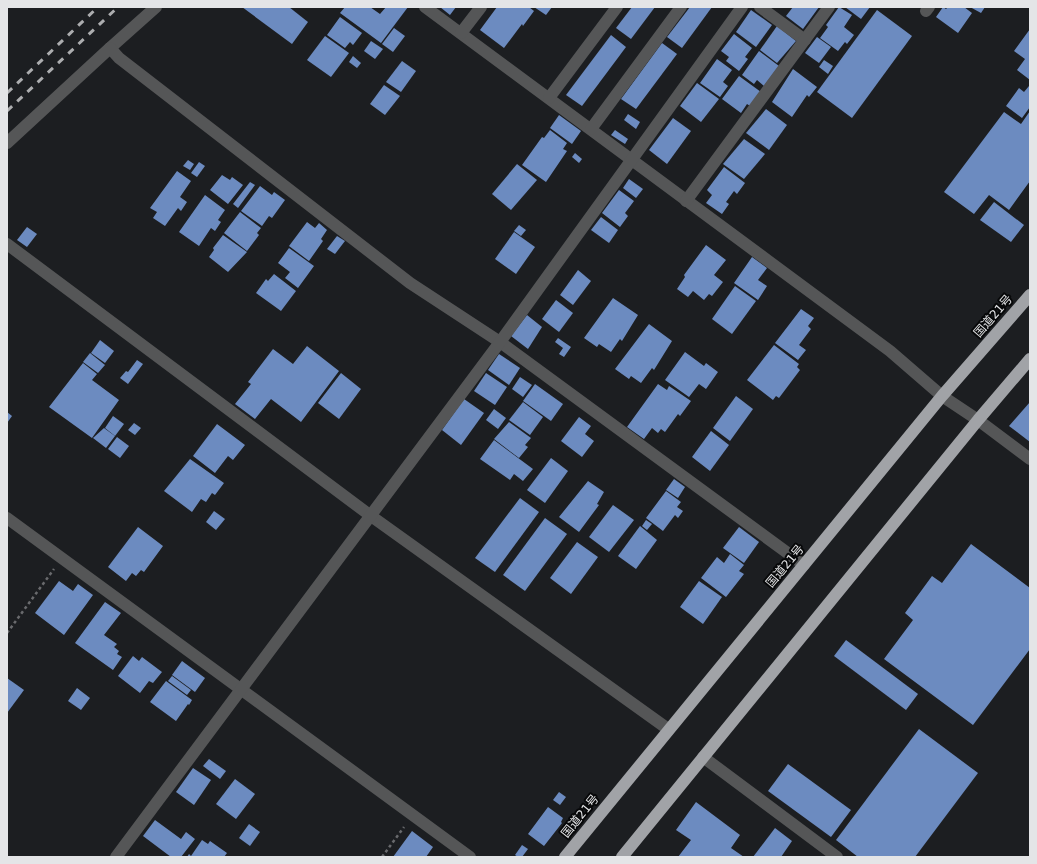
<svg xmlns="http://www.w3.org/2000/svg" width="1037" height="864" font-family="'DejaVu Sans','Noto Sans JP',sans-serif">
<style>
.building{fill:#6c8bc0}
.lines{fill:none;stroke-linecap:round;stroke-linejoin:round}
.path{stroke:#696a6d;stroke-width:2.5;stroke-dasharray:3 3;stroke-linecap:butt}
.minor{stroke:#555657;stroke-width:12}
.highway{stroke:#a1a3a7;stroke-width:12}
.rail{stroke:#acadaf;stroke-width:3;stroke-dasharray:7 7;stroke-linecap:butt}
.labels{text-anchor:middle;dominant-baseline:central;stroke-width:4;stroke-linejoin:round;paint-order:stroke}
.street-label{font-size:12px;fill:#e4e5e7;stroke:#070809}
</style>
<rect width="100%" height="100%" fill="#1c1e21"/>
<g class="building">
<polygon points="242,7 289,7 308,22 292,44"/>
<polygon points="345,7 370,7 380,14 386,7 408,7 381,43 340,13"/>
<polygon points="440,7 456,7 450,15"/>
<polygon points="497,7 529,7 534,11 523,26 522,24 504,48 480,30"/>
<polygon points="534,7 552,7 546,15"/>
<polygon points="632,7 655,7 631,39 616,28"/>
<polygon points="690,7 712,7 682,48 667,37"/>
<polygon points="793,7 819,7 803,29 786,16"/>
<polygon points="839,7 852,15 844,27 854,35 847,44 845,42 838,51 820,38 828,27 826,25"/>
<polygon points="845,7 870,7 861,19"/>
<polygon points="943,7 946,9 948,7 964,7 972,13 958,33 936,17"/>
<polygon points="970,7 985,7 981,13"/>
<polygon points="751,10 772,25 756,47 736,32"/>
<polygon points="877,10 912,36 852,118 817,92"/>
<polygon points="340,17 362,33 353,45 350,42 345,48 327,35"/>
<polygon points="777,26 796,41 777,63 760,50"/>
<polygon points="394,28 405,36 393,52 382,44"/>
<polygon points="1030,29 1030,80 1017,70 1025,59 1014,51"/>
<polygon points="734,34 752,48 745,57 748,59 739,71 726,61 729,57 721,51"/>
<polygon points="611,35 626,47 582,106 566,95"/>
<polygon points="325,36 349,53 331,77 307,60"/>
<polygon points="817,37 831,47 819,63 805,53"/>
<polygon points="371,41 383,49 375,59 364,51"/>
<polygon points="662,43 677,54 636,109 621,99"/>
<polygon points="759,51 779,66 764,86 757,80 754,84 742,75"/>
<polygon points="353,56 361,63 357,68 349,62"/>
<polygon points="717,59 732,70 723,82 728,86 720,97 700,83"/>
<polygon points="824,60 833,66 828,74 819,67"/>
<polygon points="402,61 416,71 401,92 386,82"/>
<polygon points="793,69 817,87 809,97 807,95 792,117 772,102"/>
<polygon points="739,76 761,92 750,106 747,104 741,113 722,99"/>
<polygon points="697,83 719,99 701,122 680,106"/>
<polygon points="384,85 400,96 385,115 370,104"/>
<polygon points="1029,86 1030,107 1022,118 1006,106 1019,88 1024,92"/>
<polygon points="766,109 787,125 769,150 746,133"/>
<polygon points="1030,111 1030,181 1009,210 989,195 974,214 944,192 1004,112 1021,124"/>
<polygon points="628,114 640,122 636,129 624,120"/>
<polygon points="559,115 581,131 572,144 550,128"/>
<polygon points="673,118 691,131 667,164 649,150"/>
<polygon points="550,130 567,143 563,149 567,151 546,182 522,165 542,137 544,138"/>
<polygon points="615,130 628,139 625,144 611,135"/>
<polygon points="744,139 765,154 744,179 723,164"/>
<polygon points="575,153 582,159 579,163 572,157"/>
<polygon points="188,160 194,164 190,170 183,166"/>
<polygon points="199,162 205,166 197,177 191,173"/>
<polygon points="517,164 537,180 511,210 492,194"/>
<polygon points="724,167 745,183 737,194 734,191 726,202 729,204 722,214 706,203 712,195 707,190"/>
<polygon points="177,171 191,181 180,197 187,202 181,211 178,208 165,226 153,218 157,212 150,208"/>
<polygon points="222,175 230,180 232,177 243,185 228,204 210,190"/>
<polygon points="629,179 643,189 636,198 623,188"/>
<polygon points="250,182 255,185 238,208 233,204"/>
<polygon points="260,186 272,195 274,192 285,200 272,218 269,216 262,226 241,211"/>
<polygon points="619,190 634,201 625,213 628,216 620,227 602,213"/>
<polygon points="205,195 225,210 218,220 221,222 215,231 211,228 199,246 179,232"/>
<polygon points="994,202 1024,225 1011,242 980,220"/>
<polygon points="240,212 261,228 257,233 259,235 247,251 224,233"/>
<polygon points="601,217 618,230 609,243 591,230"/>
<polygon points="307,222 315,228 319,223 327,230 321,239 323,241 309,261 289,246"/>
<polygon points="519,225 526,230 521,236 514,231"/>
<polygon points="27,227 37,234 27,247 17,240"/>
<polygon points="514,232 535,247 516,274 495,259"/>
<polygon points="223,235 247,252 228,272 209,257 214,250 213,248"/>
<polygon points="337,236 345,241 335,254 327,249"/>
<polygon points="706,245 726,260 714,275 723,282 712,296 709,294 704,300 693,291 688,297 677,289 685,277 684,275"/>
<polygon points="289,248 314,266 298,288 285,278 290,272 278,263"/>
<polygon points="752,257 767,268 758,280 767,286 758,300 734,283"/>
<polygon points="578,270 591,281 573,305 560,295"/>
<polygon points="274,274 296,291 281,311 256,293 266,279 268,281"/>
<polygon points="735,286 756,301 732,334 712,319"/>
<polygon points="613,298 638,315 622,341 620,339 611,352 599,344 597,347 584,338"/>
<polygon points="556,300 573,313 559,332 542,319"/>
<polygon points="801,309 814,318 808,326 811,329 799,345 806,350 798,360 775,343"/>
<polygon points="527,315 542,327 528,349 511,336"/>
<polygon points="649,324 672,341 654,370 652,368 641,383 631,376 629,379 615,369"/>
<polygon points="558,338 571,347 564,357 559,354 563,348 555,342"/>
<polygon points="100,340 114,351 105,363 91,353"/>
<polygon points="774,345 799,364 797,367 800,370 779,398 776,396 773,400 747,380"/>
<polygon points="307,346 339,371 301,422 271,399 255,419 235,404 251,384 248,382 273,349 293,364"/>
<polygon points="685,352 704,366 706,363 718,372 706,389 699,384 689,397 665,380"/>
<polygon points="90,353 105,365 98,373 83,362"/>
<polygon points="499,354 520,368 509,385 488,370"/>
<polygon points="137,360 143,364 128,384 120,378 126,371 128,372"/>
<polygon points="83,363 97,374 92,380 119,400 92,438 49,407"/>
<polygon points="341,373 361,389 339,419 318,403"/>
<polygon points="486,373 507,387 495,405 474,391"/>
<polygon points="520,377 532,385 523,397 512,389"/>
<polygon points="535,384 563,404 551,421 523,401"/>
<polygon points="658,384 667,390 669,386 691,401 680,416 678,414 665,432 661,429 658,433 652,428 644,439 627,427"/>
<polygon points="736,396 753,409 730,441 713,428"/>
<polygon points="464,399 484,413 461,445 442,430"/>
<polygon points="523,402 543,417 530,435 509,420"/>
<polygon points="1030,402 1030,442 1009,426"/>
<polygon points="494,409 506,418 498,429 486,420"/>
<polygon points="7,412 12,416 7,423"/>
<polygon points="113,416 124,424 115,436 105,428"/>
<polygon points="579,417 591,426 585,434 594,441 582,457 561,441"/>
<polygon points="509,422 531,438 525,445 528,447 519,458 494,439"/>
<polygon points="134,423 141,428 135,435 128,430"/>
<polygon points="217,424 245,445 233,460 228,456 215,473 193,456"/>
<polygon points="104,428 115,436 106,448 93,438"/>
<polygon points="711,431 729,445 710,471 692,457"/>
<polygon points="117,437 129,446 120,458 108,449"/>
<polygon points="494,440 533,469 523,481 514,474 510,480 480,459"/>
<polygon points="551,458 568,471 545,503 527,490"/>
<polygon points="190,459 224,483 215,495 212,493 206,502 201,499 192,512 164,491"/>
<polygon points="674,479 685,487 678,498 666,490"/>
<polygon points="588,481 604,492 597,504 599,505 579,532 559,517"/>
<polygon points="666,491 681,502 677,507 683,511 678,518 675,515 663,531 646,518"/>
<polygon points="520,498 539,512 495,572 475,558"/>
<polygon points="613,505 634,520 609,552 589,537"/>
<polygon points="214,511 225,519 216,530 206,522"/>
<polygon points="545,518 567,534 525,591 503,575"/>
<polygon points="646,520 652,524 647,530 642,526"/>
<polygon points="640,526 657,540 636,569 618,556"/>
<polygon points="138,527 163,546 144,572 141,570 136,576 132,573 126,581 108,567"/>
<polygon points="739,527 759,542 744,563 723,548"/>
<polygon points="577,542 598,557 571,594 550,578"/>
<polygon points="971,544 1030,588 1030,649 973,725 884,659 913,620 905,613 932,576 942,583"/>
<polygon points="730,554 744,565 739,571 744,574 726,597 701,578 717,557 724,563"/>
<polygon points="59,581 73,591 78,584 93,595 64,635 35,613"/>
<polygon points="699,581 722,597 703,624 680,607"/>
<polygon points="105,602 121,613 104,635 117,644 114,647 119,651 117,654 122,657 113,670 75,643"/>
<polygon points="846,640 918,694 906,710 834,656"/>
<polygon points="133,656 139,661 142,657 162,672 153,683 149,681 140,693 118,676"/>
<polygon points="182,661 205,678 195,692 172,675"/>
<polygon points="172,676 191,690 187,695 168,681"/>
<polygon points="7,678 24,690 7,713"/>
<polygon points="166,681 192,700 189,705 188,704 176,721 150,702"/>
<polygon points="77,688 90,698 81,710 68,701"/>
<polygon points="919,729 978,773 915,857 858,857 836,840"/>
<polygon points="209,759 226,771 220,779 203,766"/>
<polygon points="788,764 851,810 831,837 768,791"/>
<polygon points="193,768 211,780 194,805 176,792"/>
<polygon points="235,779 255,794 236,819 216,804"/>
<polygon points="559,792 566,797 560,805 553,800"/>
<polygon points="696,802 740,835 731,848 744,857 678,857 691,840 676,830"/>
<polygon points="548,807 563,818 561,822 562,823 544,846 528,834"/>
<polygon points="155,820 181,839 186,832 195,839 181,857 171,857 143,836"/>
<polygon points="249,824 260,832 250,846 239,838"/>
<polygon points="775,828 792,841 781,857 753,857"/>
<polygon points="412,831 433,847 426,857 393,857"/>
<polygon points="202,840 208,844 210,841 227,853 224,857 187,857 189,854 191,856"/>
<polygon points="522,845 528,849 522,857 518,857 515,855"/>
</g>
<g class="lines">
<g class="path">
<polyline points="7,633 54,569"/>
<polyline points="382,857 404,827"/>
</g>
<g class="minor">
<polyline points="425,7 890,351 942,396 978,420 1030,459"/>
<polyline points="760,7 805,40"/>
<polyline points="926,11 929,7"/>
<polyline points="461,33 481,7"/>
<polyline points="110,48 156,7"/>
<polyline points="549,98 617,7"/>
<polyline points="591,129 681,7"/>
<polyline points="7,143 110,48 119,58 410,283 500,342 804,565"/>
<polyline points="686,201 829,7"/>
<polyline points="7,244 371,516 668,729"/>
<polyline points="7,518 470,857"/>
<polyline points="703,757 837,857"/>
<polyline points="116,857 500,342 742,7"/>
</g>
<g class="highway">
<polyline points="565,857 942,396 1030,295"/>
<polyline points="622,857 978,420 1030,359"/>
</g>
<g class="rail">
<polyline points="7,93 98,7"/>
<polyline points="7,111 118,7"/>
</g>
</g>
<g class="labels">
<g class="street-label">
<text transform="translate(993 316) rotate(-49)">国道21号</text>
<text transform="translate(785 566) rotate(-50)">国道21号</text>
<text transform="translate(580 816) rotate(-51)">国道21号</text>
</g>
</g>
<rect width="1037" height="864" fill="none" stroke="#e4e5e7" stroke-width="16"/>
</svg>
